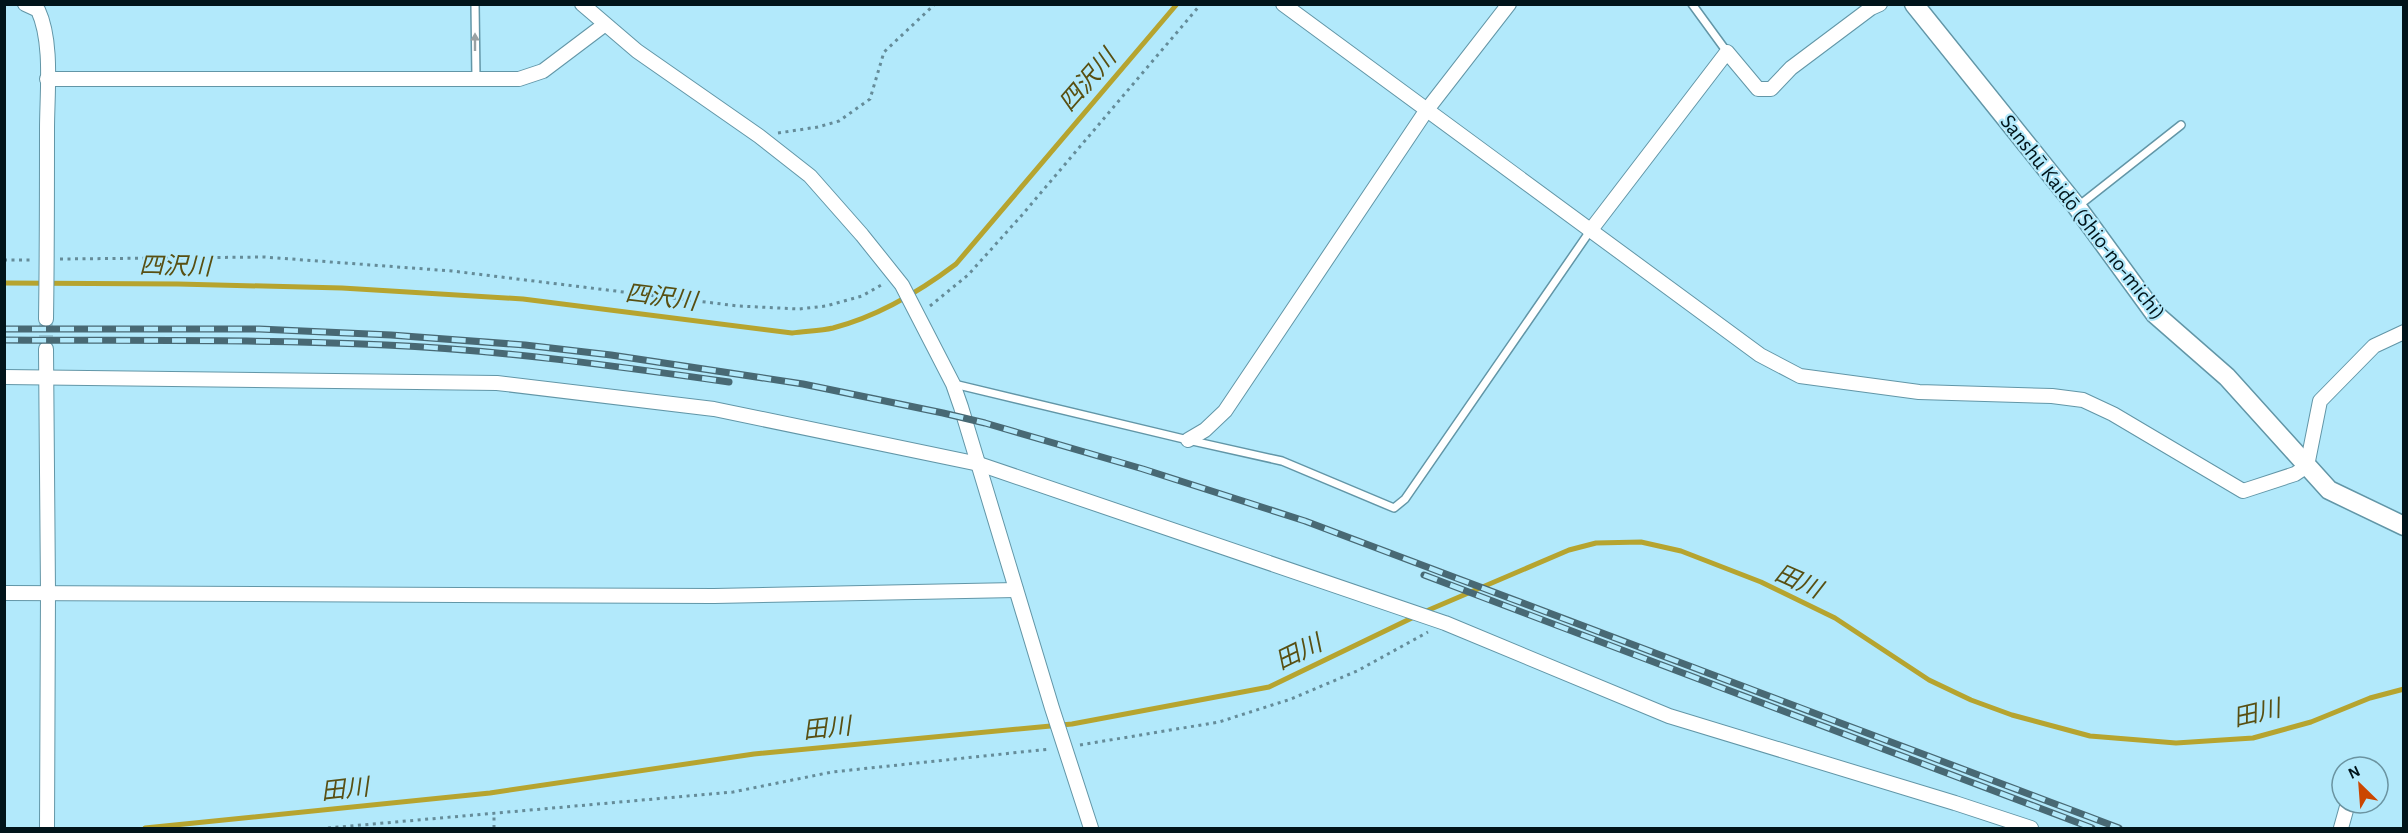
<svg xmlns="http://www.w3.org/2000/svg" width="2408" height="833" font-family="'Alegreya Sans','Noto Sans JP',sans-serif">
<style>
.lines{fill:none;stroke-linecap:round;stroke-linejoin:round}
.stream{stroke:#b6a42f;stroke-width:5}
.minor-tunnel{stroke:#97c9d9;stroke-width:14;stroke-dasharray:14 7;stroke-linecap:butt}
.service-casing{stroke:#6296a7;stroke-width:10}
.minor-casing{stroke:#6296a7;stroke-width:16}
.tertiary-casing{stroke:#6296a7;stroke-width:21}
.path{stroke:#658c99;stroke-width:3;stroke-dasharray:3 4.5;stroke-linecap:butt}
.service{stroke:#fff;stroke-width:7}
.minor{stroke:#fff;stroke-width:14}
.tertiary{stroke:#fff;stroke-width:18}
.rail-casing{stroke:#486974;stroke-width:7}
.rail{stroke:#b2e9fb;stroke-width:4.5;stroke-dasharray:14;stroke-linecap:butt}
.oneway{fill:#99a1a3}
.labels{text-anchor:middle;dominant-baseline:central;stroke-width:4.5;stroke-linejoin:round;paint-order:stroke}
.street-label{font-size:22px;fill:#01141a;stroke:#b2e9fb}
.water-label{font-size:24px;font-style:italic;fill:#584f12;stroke:#b2e9fb}
</style>
<rect width="100%" height="100%" fill="#b2e9fb"/>
<g class="lines">
<g class="stream">
<path d="M4 283 178 284 342 288 523 299 792 333C805 331 820 331 833 328 879 316 919 292 956 264L1177 4"/>
<polyline points="1424,612 1569,550 1596,543 1641,542 1681,551 1761,582 1835,618 1929,680 1971,700 2012,715 2090,736 2176,743 2253,738 2311,722 2370,698 2404,689"/>
<polyline points="145,828 490,793 754,754 1072,724 1269,687 1416,616"/>
</g>
<polyline class="minor-tunnel" points="46,349 46,319"/>
<defs>
<g id="service">
<polyline points="475,4 476,79"/>
<polyline points="1692,4 1727,52"/>
<polyline points="2077,207 2181,125"/>
<polyline points="954,384 1188,440 1282,461 1394,508 1405,499 1590,231"/>
</g>
<g id="minor">
<path d="M25 4 38 10C53 42 47 93 47 129 47 192 47 256 46 319"/>
<polyline points="582,4 637,51 759,136 810,176 862,235 902,285 953,384 961,407 1052,708 1091,828"/>
<polyline points="1283,4 1760,355 1800,376 1919,392 2052,396 2083,400 2113,414 2243,491 2295,474 2307,466 2320,401 2374,346 2404,332"/>
<polyline points="47,79 519,79 543,71 604,25"/>
<polyline points="1590,231 1727,52 1758,89 1771,89 1791,68 1871,8 1880,4"/>
<polyline points="46,349 48,592 47,828"/>
<polyline points="4,377 497,383 714,409 979,464 1445,623 1669,716 1955,803 2031,828"/>
<polyline points="1188,440 1205,430 1225,411 1426,111 1509,4"/>
<polyline points="4,593 714,596 1016,590"/>
<polyline points="2341,828 2348,803"/>
</g>
<polyline id="tertiary" points="1914,4 2077,207 2155,314 2227,377 2329,490 2404,526"/>
</defs>
<use href="#service" class="service-casing"/>
<use href="#minor" class="minor-casing"/>
<use href="#tertiary" class="tertiary-casing"/>
<g class="path">
<polyline points="778,133 818,127 839,121 870,99 884,52 935,4"/>
<polyline points="60,259 264,257 452,271 738,306 799,309 826,306 862,296 883,284"/>
<polyline points="4,260 33,260"/>
<polyline points="930,306 968,275 1022,215 1201,4"/>
<polyline points="1080,745 1219,722 1291,699 1357,671 1428,632"/>
<polyline points="328,828 733,792 832,772 1050,749"/>
<polyline points="494,828 494,814"/>
</g>
<use href="#service" class="service"/>
<use href="#minor" class="minor"/>
<use href="#tertiary" class="tertiary"/>
<defs>
<g id="rail">
<polyline points="4,329 259,329 391,335 525,345 611,355 803,384 943,413 985,423 1143,469 1305,521 2119,828"/>
<path d="M4 340C132 341 259 339 386 345 501 350 615 366 729 382"/>
<polyline points="1424,575 2092,828"/>
</g>
</defs>
<use href="#rail" class="rail-casing"/>
<use href="#rail" class="rail"/>
</g>
<defs><path id="oneway-solid" d="M-6-.8H1V-3.2L6.5 0L1 3.2V.8H-6Z" transform="scale(1.5)"/></defs>
<use class="oneway" href="#oneway-solid" transform="translate(475 42) rotate(-90)"/>
<g class="labels">
<g class="street-label">
<text transform="translate(2083 217) rotate(52)">Sanshū Kaidō (Shio-no-michi)</text>
</g>
<g class="water-label">
<text transform="translate(1088 81) rotate(-49)">四沢川</text>
<text transform="translate(175 267) rotate(1)">四沢川</text>
<text transform="translate(661 298) rotate(7)">四沢川</text>
<text transform="translate(1798 582) rotate(24)">田川</text>
<text transform="translate(1299 653) rotate(-26)">田川</text>
<text transform="translate(2257 714) rotate(-13)">田川</text>
<text transform="translate(827 729) rotate(-6)">田川</text>
<text transform="translate(345 790) rotate(-6)">田川</text>
</g>
</g>
<rect width="2408" height="833" fill="none" stroke="#01141a" stroke-width="12"/>
<g transform="translate(2360 785) rotate(335)"><circle r="28" fill="#b2e9fb" stroke="#6b94a1" stroke-width="1.5"/>
<path d="M0-4.5L10 22L0 15L-10 22Z" fill="#cb4600"/>
<text y="-9" font-size="16" font-weight="bold" text-anchor="middle" fill="#01141a">N</text>
</g>
</svg>
